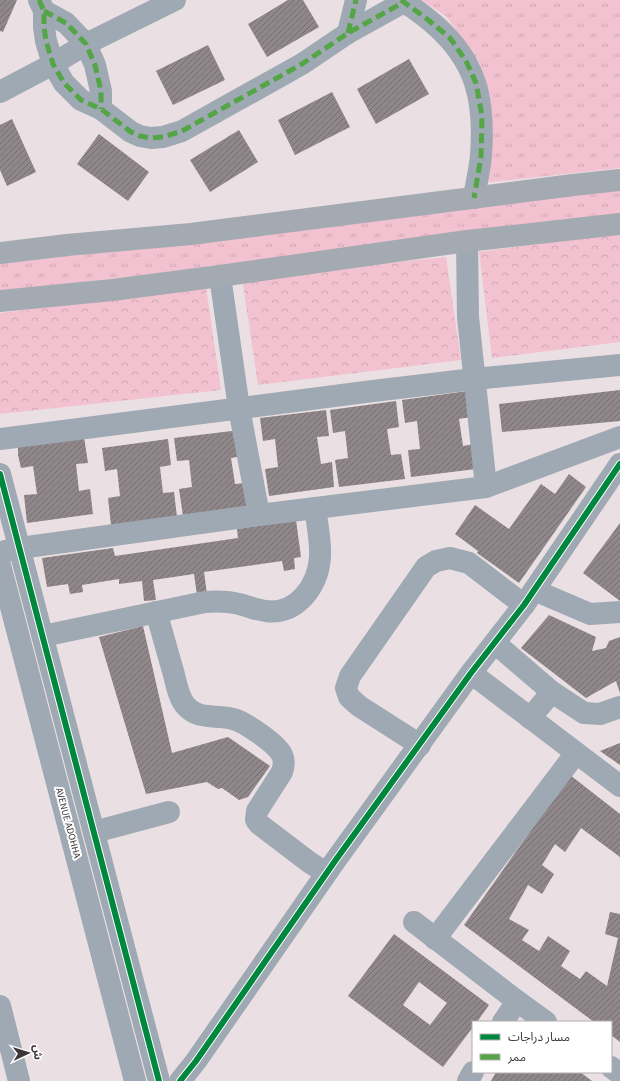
<svg xmlns="http://www.w3.org/2000/svg" width="620" height="1081" font-family="'Source Sans 3','Noto Sans Arabic',sans-serif">
<style>
.grass{fill:url(#grass-tufts)}
.forest{fill:url(#forest-crowns)}
.building{fill:url(#building-hatch);fill-rule:evenodd}
.lines{fill:none;stroke-linecap:round;stroke-linejoin:round}
.minor{stroke:#9ea9b3;stroke-width:22}
.major{stroke:#a4aab2;stroke-width:22}
.quiet{stroke:#54a545;stroke-width:5;stroke-dasharray:10 5;stroke-linecap:butt}
.cycleway-casing{stroke:#fff;stroke-width:8}
.cycleway{stroke:#00873e;stroke-width:6}
.labels{text-anchor:middle;dominant-baseline:central;stroke-width:4;stroke-linejoin:round;paint-order:stroke}
.street-label{font-size:10px;fill:#3d3537;stroke:#fff}
</style>
<defs>
<pattern id="grass-tufts" width="24" height="20" patternUnits="userSpaceOnUse"><rect width="24" height="20" fill="#f2c2d0"/><path d="M3 7l-1-3M5 7V3M7 7l1-3M15 17l-1-3M17 17v-4M19 17l1-3" fill="none" stroke="#d0a7b3"/></pattern>
<pattern id="forest-crowns" width="20" height="18" patternUnits="userSpaceOnUse"><rect width="20" height="18" fill="#f2c2d0"/><path d="M2 6a3 3 0 1 1 6 0M12 15a3 3 0 1 1 6 0" fill="none" stroke="#d0a7b3"/></pattern>
<pattern id="building-hatch" width="6" height="6" patternUnits="userSpaceOnUse"><rect width="6" height="6" fill="#8f8789"/><path d="M-1 1l2-2M0 6l6-6M5 7l2-2" fill="none" stroke="#766f71"/></pattern>
</defs>
<rect width="100%" height="100%" fill="#eadfe2"/>
<g class="grass">
<polygon points="422,0 620,0 620,168 483,183 490,101 479,62 447,17"/>
<polygon points="620,189 620,217 0,292 0,263"/>
</g>
<g class="forest">
<polygon points="620,232 620,342 492,358 479,252"/>
<polygon points="446,257 461,360 258,385 242,278"/>
<polygon points="206,287 221,390 0,414 0,313"/>
</g>
<g class="building">
<polygon points="0,0 17,0 3,32 0,31"/>
<polygon points="288,0 303,0 319,27 267,57 248,24"/>
<polygon points="208,45 225,80 173,105 156,71"/>
<polygon points="409,59 429,94 376,124 357,89"/>
<polygon points="332,92 350,127 295,155 278,120"/>
<polygon points="12,119 36,172 7,186 0,170 0,125"/>
<polygon points="239,130 258,162 210,192 190,160"/>
<polygon points="99,134 149,172 128,201 77,164"/>
<polygon points="620,390 620,421 502,432 499,404"/>
<polygon points="468,391 471,417 459,419 463,446 474,444 476,469 411,477 408,450 420,449 417,421 405,423 402,400"/>
<polygon points="396,401 399,427 387,429 391,455 401,454 405,479 339,487 335,460 348,458 345,431 333,433 330,410"/>
<polygon points="326,410 329,436 317,437 321,464 332,462 334,487 269,496 265,469 278,467 275,439 263,441 260,418"/>
<polygon points="240,430 243,456 231,458 235,484 245,483 249,508 183,516 179,489 192,487 189,460 177,461 174,438"/>
<polygon points="84,437 88,463 76,464 79,491 90,489 93,514 27,523 24,495 37,494 33,466 21,468 18,455 18,445"/>
<polygon points="168,439 171,465 160,467 163,493 174,492 177,517 111,525 108,498 120,496 117,469 105,471 102,448"/>
<polygon points="569,474 586,487 519,583 477,553 478,551 455,534 475,505 509,529 541,484 555,494"/>
<polygon points="296,520 301,557 294,558 295,569 284,571 282,561 204,572 207,594 197,595 194,574 153,580 156,600 144,601 142,581 119,584 119,579 82,585 83,592 70,594 68,584 47,587 42,558 113,548 115,556 238,538 237,529"/>
<polygon points="620,523 620,601 583,573"/>
<polygon points="549,615 596,637 592,651 606,648 609,641 620,637 620,693 616,681 586,698 521,648"/>
<polygon points="143,626 172,753 228,737 270,766 248,797 239,800 222,788 218,789 207,782 146,794 99,637"/>
<polygon points="620,743 620,765 600,751"/>
<polygon points="570,775 620,814 620,857 581,828 565,852 555,844 542,865 554,874 542,894 528,885 509,919 529,930 522,940 539,951 548,936 570,951 561,966 580,979 586,971 607,986 618,938 605,934 610,912 620,914 620,1042 611,1035 611,1022 594,1022 464,925"/>
<path d="M394 934 489 1005 477 1022H473V1027L443 1067 348 996ZM419 982 447 1003 430 1025 403 1005Z"/>
<polygon points="496,1072 580,1072 592,1081 491,1081"/>
</g>
<g class="lines">
<g class="minor">
<polyline points="39,0 44,11 44,27 46,41 53,64 64,83 81,100 101,109 131,132 140,136 151,138 163,137 182,131 302,64 348,33 404,2"/>
<path d="M400 0C413 6 424 16 435 25 477 62 485 101 481 155 480 169 476 184 474 198"/>
<polyline points="44,11 66,23 86,44 95,65 101,91 101,109"/>
<polyline points="348,33 356,0"/>
<polyline points="0,92 53,64 86,44 175,0"/>
<polyline points="0,439 373,391 474,379 620,365"/>
<polyline points="0,474 159,1081"/>
<polyline points="486,487 620,437"/>
<polyline points="259,515 486,487 468,317 467,241"/>
<polyline points="5,551 20,548 259,515 239,408 220,276"/>
<polyline points="0,565 135,1081"/>
<polyline points="534,590 590,614 620,612"/>
<path d="M156 612C162 631 167 651 173 671 176 682 178 696 185 705 198 721 216 714 233 719 245 722 277 744 282 755 285 761 284 766 282 772L257 811 256 820 259 824 309 862 326 873"/>
<path d="M43 636 205 602C216 601 228 601 239 604 248 606 256 610 266 611 297 615 318 586 320 557 321 541 317 523 315 508"/>
<polyline points="495,643 552,692"/>
<polyline points="471,673 620,786"/>
<polyline points="530,718 552,692 584,713 600,714 620,707"/>
<polyline points="420,745 359,706 349,697 346,688 350,676 426,567 436,561 450,558 469,563 524,605"/>
<polyline points="94,832 169,812"/>
<polyline points="414,922 517,1001 546,1022"/>
<polyline points="435,939 576,753"/>
<polyline points="0,1006 19,1081"/>
<polyline points="503,1022 517,1001"/>
<polyline points="611,1067 620,1074"/>
<polyline points="180,1081 196,1061 335,861 471,673 524,605 620,464"/>
<polyline points="468,1081 473,1072"/>
</g>
<g class="major">
<polyline points="0,253 67,245 191,234 573,185 620,180"/>
<polyline points="0,301 112,290 220,276 467,241 620,224"/>
</g>
<g class="quiet">
<polyline points="39,0 44,11 44,27 46,41 53,64 64,83 81,100 101,109 131,132 140,136 151,138 163,137 182,131 302,64 348,33 404,2"/>
<polyline points="401,0 427,19 450,38 466,61 476,83 482,116 481,157 474,198"/>
<polyline points="44,11 66,23 86,44 95,65 101,91 101,109"/>
<polyline points="348,33 356,0"/>
</g>
<defs>
<g id="cycleway">
<polyline points="0,474 159,1081"/>
<polyline points="180,1081 196,1061 335,861 471,673 524,605 620,464"/>
</g>
</defs>
<use href="#cycleway" class="cycleway-casing"/>
<use href="#cycleway" class="cycleway"/>
</g>
<g class="labels">
<g class="street-label">
<text transform="translate(68 823) rotate(75)">AVENUE ADOHHA</text>
</g>
</g>
<rect x="472" y="1021" width="140" height="52" fill="#ffffff" stroke="#b1aeaf"/>
<rect x="480" y="1034" width="20" height="6" fill="#00873e" stroke="#b1aeaf"/>
<text x="508" y="1041" font-size="12" fill="#3d3537">مسار دراجات</text>
<rect x="480" y="1054" width="20" height="6" fill="#54a545" stroke="#b1aeaf"/>
<text x="508" y="1061" font-size="12" fill="#3d3537">ممر</text>
<g transform="translate(28 1053) rotate(86)" stroke="#ffffff" stroke-width="3" paint-order="stroke">
<path d="M0-3L7 15L0 10L-7 15Z" fill="#3d3537"/>
<text y="-6" font-size="11" font-weight="bold" text-anchor="middle" fill="#3d3537">ش</text>
</g>
</svg>
